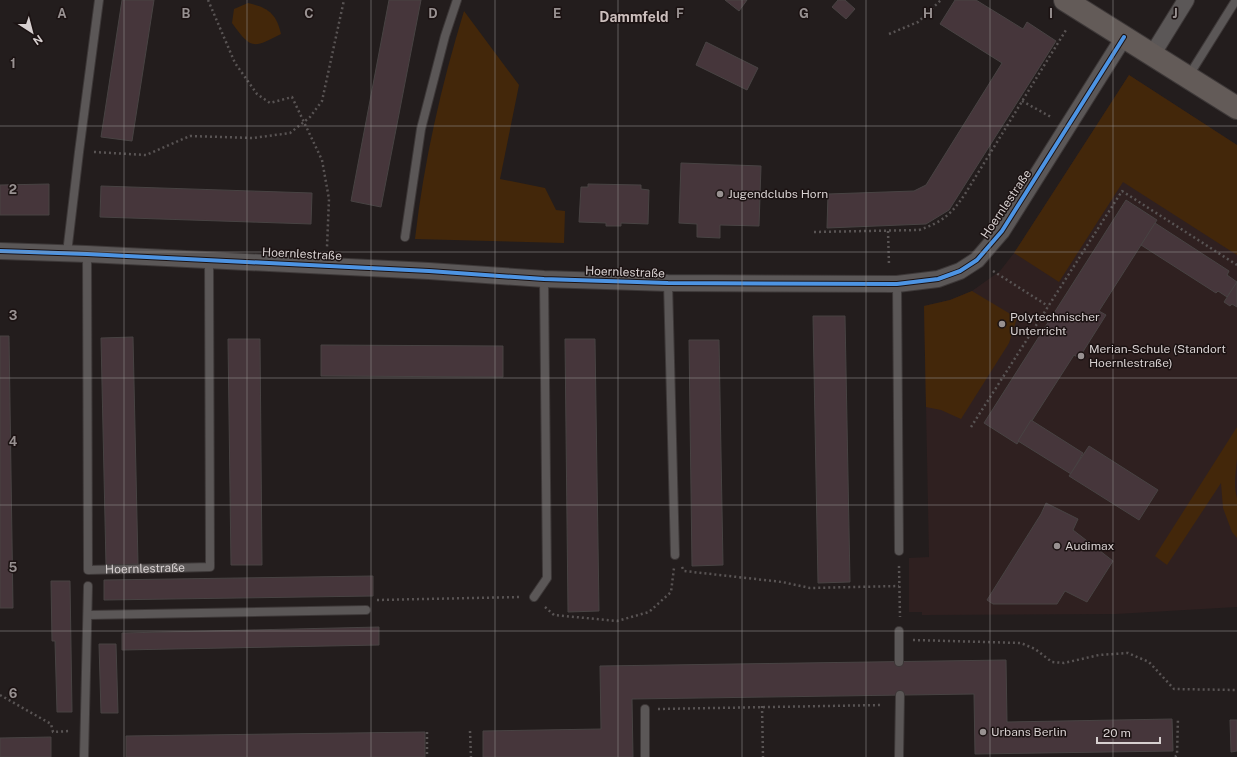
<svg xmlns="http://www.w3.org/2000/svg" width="1237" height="757" font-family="'Public Sans',sans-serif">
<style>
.built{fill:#2f2020}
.green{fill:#43270a}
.building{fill:#46363b;stroke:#484343}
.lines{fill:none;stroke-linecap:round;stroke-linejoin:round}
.lane-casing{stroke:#3d3838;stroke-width:10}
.street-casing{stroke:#3d3838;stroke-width:18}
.secondary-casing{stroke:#3d3838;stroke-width:24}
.path{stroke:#595454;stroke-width:2.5;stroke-dasharray:2 3;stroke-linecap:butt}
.lane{stroke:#5b5757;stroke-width:8}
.street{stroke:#5b5757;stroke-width:16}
.secondary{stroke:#635b58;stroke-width:22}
.cycleway-casing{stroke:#1b1212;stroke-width:6}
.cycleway{stroke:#4d94e3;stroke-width:4}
.grid{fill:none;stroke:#989191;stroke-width:1;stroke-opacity:0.55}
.poi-dot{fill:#989191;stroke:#1b1212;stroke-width:1.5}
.labels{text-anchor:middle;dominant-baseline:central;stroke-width:3;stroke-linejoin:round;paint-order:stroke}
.poi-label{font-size:12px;fill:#d7d0d0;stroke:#1b1212;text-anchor:start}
.street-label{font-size:12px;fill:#d7d0d0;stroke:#1b1212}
.quarter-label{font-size:14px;font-weight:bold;fill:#cbbebc;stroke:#1b1212}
.grid-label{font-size:13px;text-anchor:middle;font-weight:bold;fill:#989191;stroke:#1b1212;stroke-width:3;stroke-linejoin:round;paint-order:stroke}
</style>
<rect width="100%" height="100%" fill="#231d1d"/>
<polygon class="built" points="1129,75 1237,145 1237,607 1116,614 922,615 922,612 909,612 909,558 929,557 924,306 950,300 972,291 1000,271 1014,253"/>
<g class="green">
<path d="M248 3C268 8 276 13 281 34 252 49 251 49 232 23L234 9Z"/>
<path d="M464 11 519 85 500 179 545 188 556 210 565 211 564 243 415 239C424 161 441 86 464 11Z"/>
<polygon points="1129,75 1237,145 1237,255 1123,182 1059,282 1014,253"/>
<polygon points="972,291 1017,318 1009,343 961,419 941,410 926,407 924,306 950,300"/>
<path d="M1237 427C1237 438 1237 449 1237 459 1236 472 1233 485 1237 498V538L1232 532 1223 508 1221 483 1167 565 1155 556Z"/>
</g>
<g class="building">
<polygon points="122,0 154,0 132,141 101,137"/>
<polygon points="389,0 421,0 381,207 351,201"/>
<polygon points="725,0 747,0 739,11"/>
<polygon points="838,0 845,0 855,9 846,19 832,7"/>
<polygon points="955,0 976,0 1023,29 1027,22 1056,41 949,210 926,224 827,228 828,194 914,191 926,185 1002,63 940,24"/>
<polygon points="706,42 758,68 747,90 696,65"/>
<polygon points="681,163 761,166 759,226 720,225 720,238 697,237 697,224 679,223"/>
<polygon points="49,184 49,215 0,215 0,185"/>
<polygon points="588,184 641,185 641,189 649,190 648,224 621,223 621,226 606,226 606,223 579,222 581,187 588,187"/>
<polygon points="101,186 312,193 311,224 100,217"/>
<polygon points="1126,200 1157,220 1099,311 1106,315 1079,358 1074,355 1017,444 984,423"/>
<polygon points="1155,223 1229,271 1227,275 1237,282 1227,297 1218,291 1216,293 1141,245"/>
<polygon points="1237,282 1237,307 1232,304 1230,306 1224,302"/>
<polygon points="813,316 845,316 850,582 818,583"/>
<polygon points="0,336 9,336 13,608 0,608"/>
<polygon points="133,337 138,564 106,565 101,338"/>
<polygon points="228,339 260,339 262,565 231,565"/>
<polygon points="565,339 595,339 599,611 568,612"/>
<polygon points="689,340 719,340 723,565 692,566"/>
<polygon points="321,345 503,346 503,377 321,376"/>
<polygon points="1031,420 1083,453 1071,474 1018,441"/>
<polygon points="1089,446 1158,490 1139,520 1069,476"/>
<polygon points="1046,503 1078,519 1073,530 1113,561 1087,602 1065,591 1057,604 993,604 987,600 1041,514"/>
<polygon points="373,576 373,596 104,600 104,580"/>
<polygon points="51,581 70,581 72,712 57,712 55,641 52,641"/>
<polygon points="379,627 379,645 122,650 122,633"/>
<polygon points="99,644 116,644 118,713 101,713"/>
<polygon points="1006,660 1007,722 1172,719 1173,751 975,754 974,694 632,699 633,757 483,757 483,731 601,729 600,666"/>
<polygon points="1230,720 1237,720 1237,751 1231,752"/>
<polygon points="425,732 425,757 126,757 126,736"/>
<polygon points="51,737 51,757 0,757 0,738"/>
</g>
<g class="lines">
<defs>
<g id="lane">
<polyline points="1188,77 1236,0"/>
<polyline points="405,237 421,129 445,36 457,0"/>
<polyline points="67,253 79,152 99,0"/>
<path id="s1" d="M87 254 88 570 210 567 209 259"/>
<polyline points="668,283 675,555"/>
<polyline points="897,284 899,551"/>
<polyline points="534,597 547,578 544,279"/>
<polyline points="88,615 366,610"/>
<polyline points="899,631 899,662"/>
<polyline points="645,709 645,757"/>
<polyline points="84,757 88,586"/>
<polyline points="899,757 900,695"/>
</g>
<g id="street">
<polyline points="1152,55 1186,0"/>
<polyline points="0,251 87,254 429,271 544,279 668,283 897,284 938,279 960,271 977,260 1002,231 1124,37"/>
</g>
<polyline id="secondary" points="1065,0 1237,108"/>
</defs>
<use href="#lane" class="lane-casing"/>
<use href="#street" class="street-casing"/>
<use href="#secondary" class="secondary-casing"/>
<g class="path">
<polyline points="208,0 235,63 257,94 270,103 292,97 322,160 329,199 327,247"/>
<polyline points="889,34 918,22 941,0"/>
<polyline points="1022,101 1051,117"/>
<polyline points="94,152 146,155 190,136 253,138 290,133 310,117 322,101 344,0"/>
<polyline points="888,231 889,265"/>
<path d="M814 232 919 230C942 222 951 215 965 194L1066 30"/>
<polyline points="993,271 1048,306"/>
<polyline points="971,427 1122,191 1237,265"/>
<polyline points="899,566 900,617"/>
<polyline points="682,567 684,571 782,582 810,588 899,586"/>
<polyline points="377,600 520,597"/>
<polyline points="545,607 554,615 617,621 649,612 671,592 674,568"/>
<polyline points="913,640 1021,643 1035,649 1052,662 1064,663 1099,655 1128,653 1149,662 1174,689 1237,690"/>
<polyline points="0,695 51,724 53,732 70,731"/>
<polyline points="762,706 763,757"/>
<polyline points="658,709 882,705"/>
<polyline points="470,731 471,757"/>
<polyline points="427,732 427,757"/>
<polyline points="1175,757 1177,755 1178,718"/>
</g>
<use href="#lane" class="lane"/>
<use href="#street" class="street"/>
<use href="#secondary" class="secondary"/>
<defs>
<polyline id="cycleway" points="0,251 87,254 429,271 544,279 668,283 897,284 938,279 960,271 977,260 1002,231 1124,37"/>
</defs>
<use href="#cycleway" class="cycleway-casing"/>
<use href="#cycleway" class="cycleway"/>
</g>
<path class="grid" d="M124 0V757M247 0V757M371 0V757M495 0V757M618 0V757M742 0V757M866 0V757M990 0V757M1113 0V757M0 126H1237M0 252H1237M0 378H1237M0 505H1237M0 631H1237"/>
<g class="poi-dot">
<circle cx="720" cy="194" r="4"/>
<circle cx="1002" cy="324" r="4"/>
<circle cx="1081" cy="356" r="4"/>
<circle cx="1057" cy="546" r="4"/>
<circle cx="983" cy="732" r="4"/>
</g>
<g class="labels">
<g class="poi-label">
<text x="728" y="194">Jugendclubs Horn</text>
<text x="1010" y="317">Polytechnischer<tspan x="1010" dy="14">Unterricht</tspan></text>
<text x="1089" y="349">Merian-Schule (Standort<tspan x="1089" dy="14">Hoernlestraße)</tspan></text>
<text x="1065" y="546">Audimax</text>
<text x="991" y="732">Urbans Berlin</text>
</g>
<g class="street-label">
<text transform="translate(1006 204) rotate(-56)">Hoernlestraße</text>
<text transform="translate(302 254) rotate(3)">Hoernlestraße</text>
<text transform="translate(625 272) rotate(2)">Hoernlestraße</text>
<text stroke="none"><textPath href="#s1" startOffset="373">Hoernlestraße</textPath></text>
</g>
<g class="quarter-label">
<text x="634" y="17">Dammfeld</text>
</g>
</g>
<g class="grid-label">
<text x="62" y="18">A</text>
<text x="186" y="18">B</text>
<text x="309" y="18">C</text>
<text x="433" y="18">D</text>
<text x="557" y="18">E</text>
<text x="680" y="18">F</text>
<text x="804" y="18">G</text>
<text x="928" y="18">H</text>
<text x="1051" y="18">I</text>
<text x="1175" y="18">J</text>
<text x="13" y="68">1</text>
<text x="13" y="194">2</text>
<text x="13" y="320">3</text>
<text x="13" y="446">4</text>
<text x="13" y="572">5</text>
<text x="13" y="698">6</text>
</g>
<g transform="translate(32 32) rotate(144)" stroke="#1b1212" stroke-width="3" paint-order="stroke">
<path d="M0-3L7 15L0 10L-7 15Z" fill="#d7d0d0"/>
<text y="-6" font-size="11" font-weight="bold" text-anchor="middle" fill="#d7d0d0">N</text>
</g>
<path d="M1097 737v6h63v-6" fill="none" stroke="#d7d0d0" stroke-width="2"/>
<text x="1103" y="737" font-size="12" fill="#d7d0d0" stroke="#1b1212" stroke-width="3" paint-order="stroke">20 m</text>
</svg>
